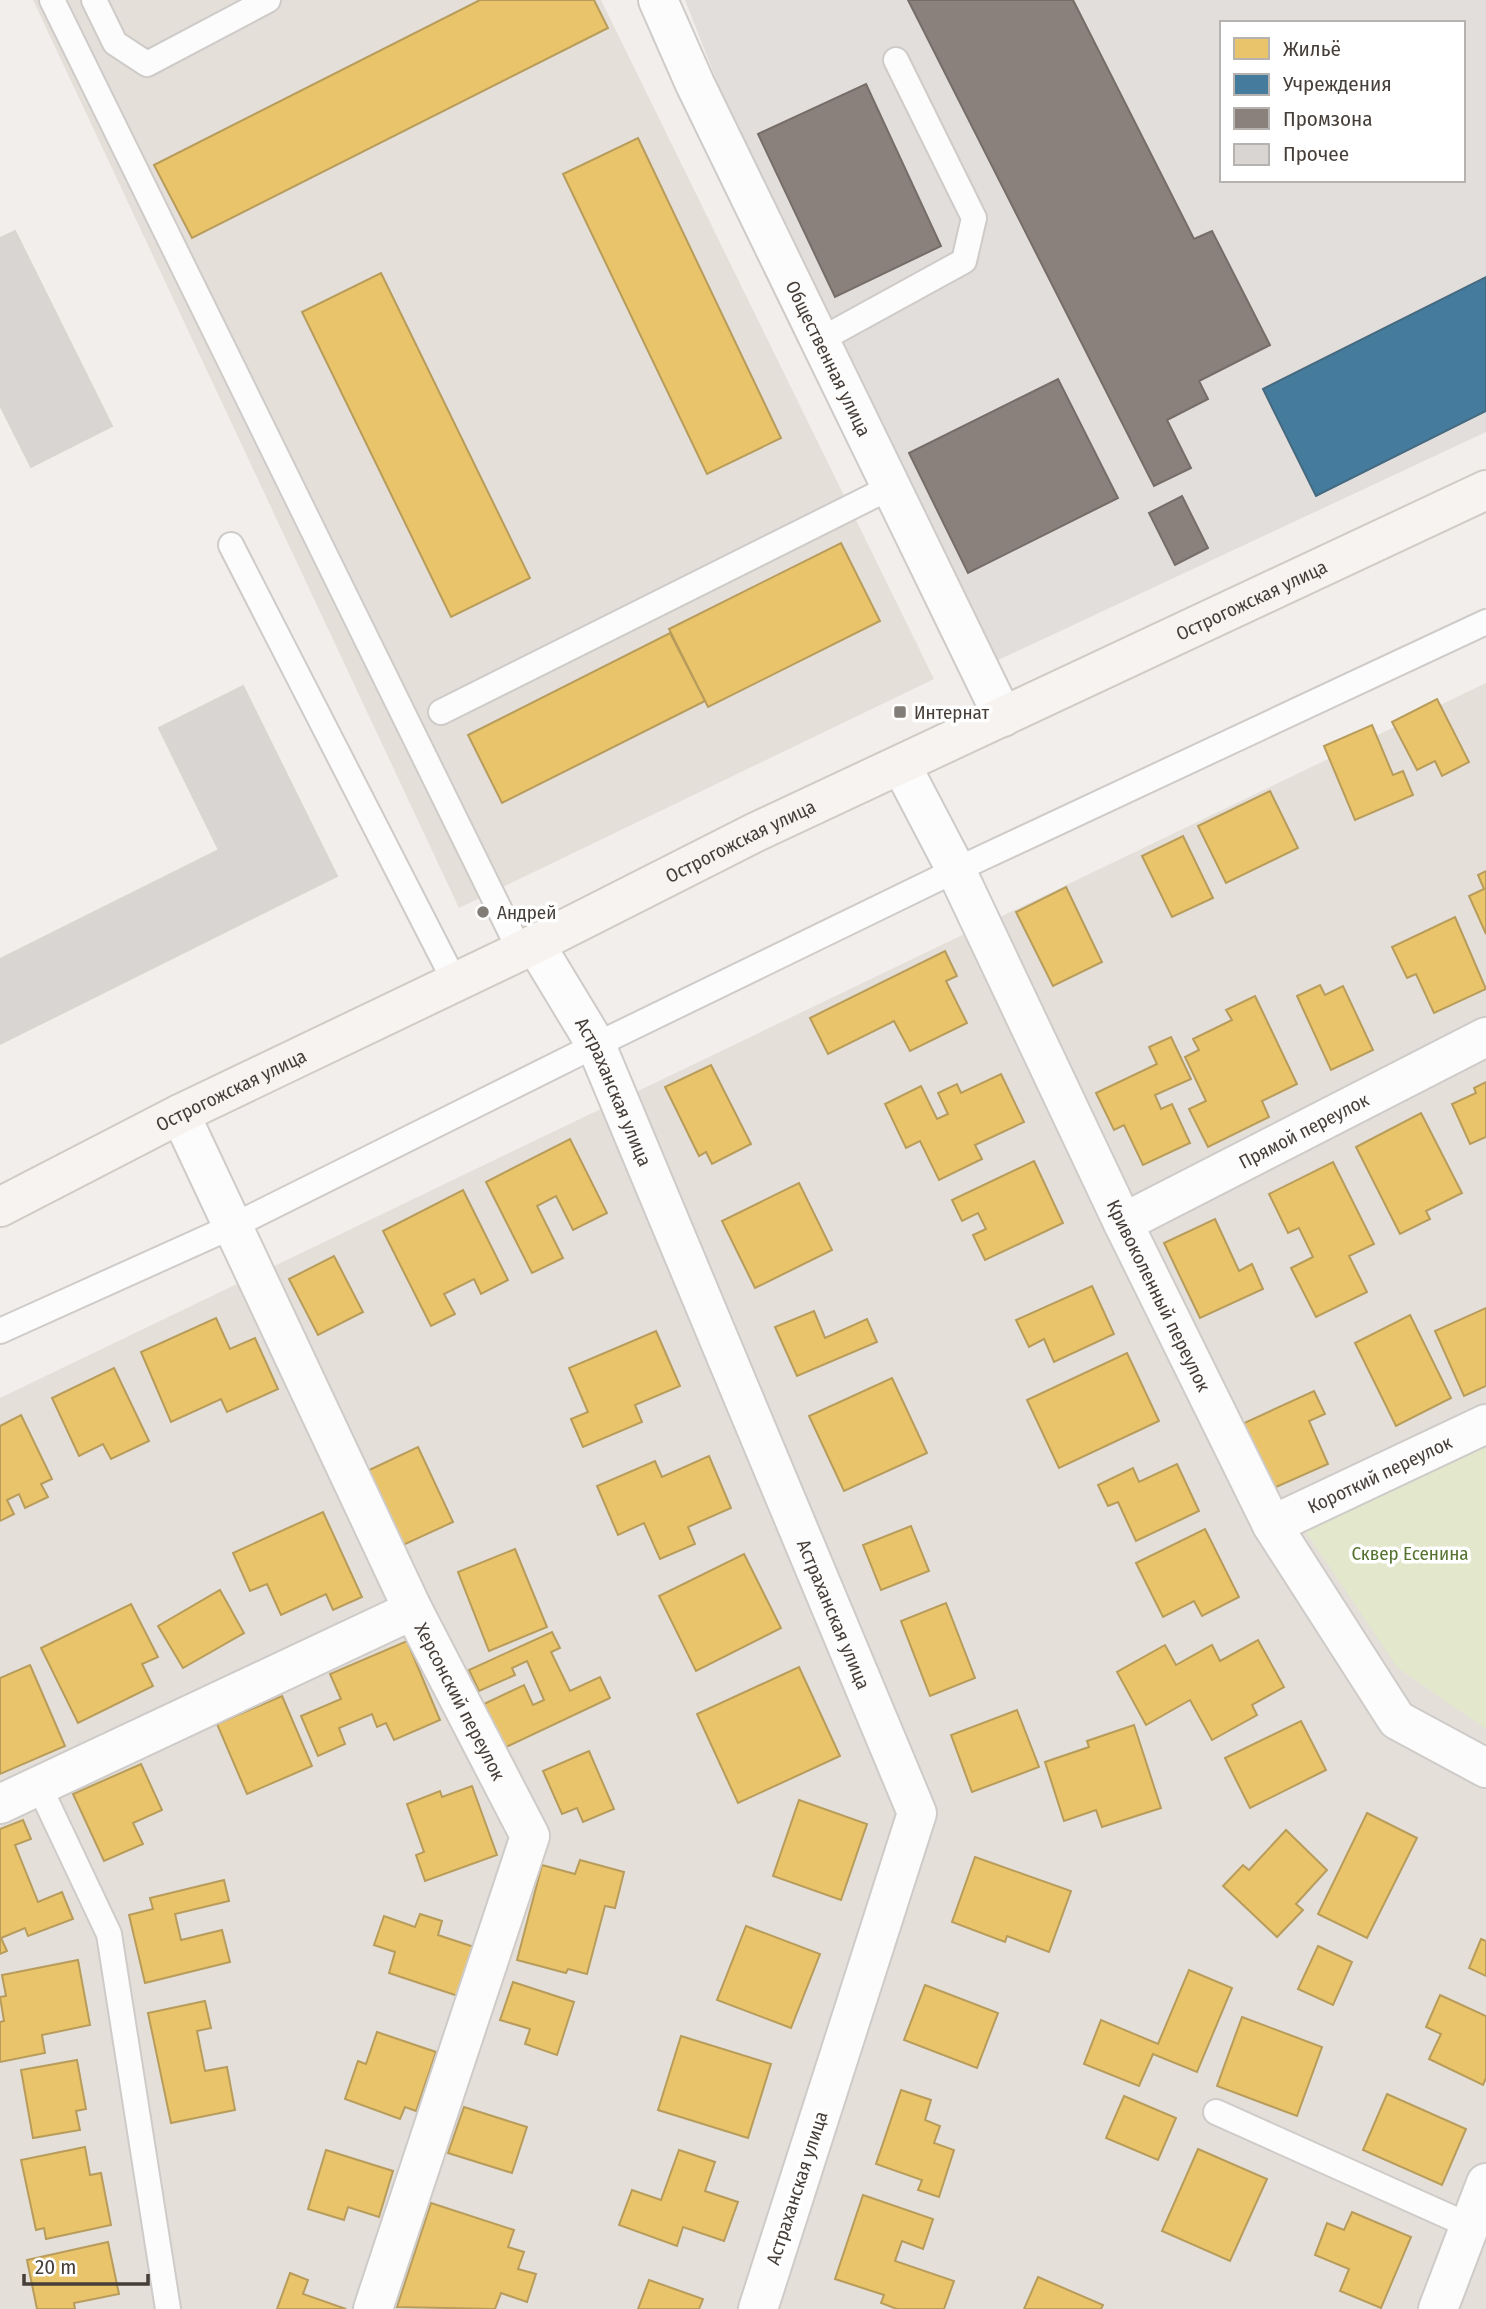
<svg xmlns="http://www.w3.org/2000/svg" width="1486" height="2309" font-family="'Fira Sans Condensed',sans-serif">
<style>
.residential{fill:#e4dfd9}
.industrial{fill:#e2dedb;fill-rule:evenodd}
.green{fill:#e3e8cd}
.homes{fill:#e9c46a;stroke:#b89c5b;stroke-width:2}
.public{fill:#457b9d;stroke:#45697f;stroke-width:2}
.industry{fill:#8a817c;stroke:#766d68;stroke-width:2}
.building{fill:#d9d5d2;stroke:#d9d5d1;stroke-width:2}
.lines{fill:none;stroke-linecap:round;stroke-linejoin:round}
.lane-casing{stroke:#cecbc9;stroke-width:28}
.street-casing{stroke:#cecbc9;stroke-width:42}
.secondary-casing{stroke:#d0cbc4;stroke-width:42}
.lane{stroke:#fdfcfc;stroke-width:24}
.street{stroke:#fdfcfc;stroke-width:38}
.secondary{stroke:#f6f3f0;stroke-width:38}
.poi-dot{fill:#827c77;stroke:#fff;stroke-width:2.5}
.labels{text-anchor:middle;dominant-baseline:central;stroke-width:7;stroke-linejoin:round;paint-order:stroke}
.street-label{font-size:19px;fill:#463e38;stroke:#fff}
.poi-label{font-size:19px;fill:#463e38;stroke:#fff;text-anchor:start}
.park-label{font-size:19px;fill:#557330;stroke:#fff}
</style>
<rect width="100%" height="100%" fill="#f1eeeb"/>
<g class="residential">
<polygon points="33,0 601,0 934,679 459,908"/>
<polygon points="1486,683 1486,2309 0,2309 0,1398"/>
</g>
<path class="industrial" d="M685 0H1486V432L981 668 743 148ZM1222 23H1463V180H1222Z"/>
<polygon class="green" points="1486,1435 1486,1729 1398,1668 1299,1522"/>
<g class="homes">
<polygon points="480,0 594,0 608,28 192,238 154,165"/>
<polygon points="638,138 781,438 707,474 563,174"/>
<polygon points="381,273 530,578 451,617 302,312"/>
<polygon points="841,543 880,621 708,707 669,629"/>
<polygon points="670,633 705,701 502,803 468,735"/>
<polygon points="1437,699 1469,762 1442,776 1435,761 1417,770 1392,722"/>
<polygon points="1372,725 1393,775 1403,771 1413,795 1355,820 1324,746"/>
<polygon points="1270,791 1298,848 1226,883 1198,826"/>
<polygon points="1183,836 1213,898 1172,917 1142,856"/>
<polygon points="1486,871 1486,934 1469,896 1484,889 1478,875"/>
<polygon points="1066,887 1102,962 1053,986 1016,912"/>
<polygon points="1455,917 1486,989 1434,1013 1416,974 1407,978 1392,947"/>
<polygon points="945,951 957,976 946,981 967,1023 910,1051 894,1021 828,1054 810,1018"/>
<polygon points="1320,985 1325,995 1343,986 1373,1050 1331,1070 1297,996"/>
<polygon points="1255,996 1297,1084 1262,1101 1269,1117 1208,1147 1189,1109 1206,1101 1185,1057 1199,1050 1193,1039 1232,1020 1226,1010"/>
<polygon points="1171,1037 1191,1079 1155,1095 1161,1109 1172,1104 1190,1143 1143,1165 1124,1125 1114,1130 1096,1093 1157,1064 1149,1047"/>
<polygon points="711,1065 751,1144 712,1164 706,1152 699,1156 665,1087"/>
<polygon points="1001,1074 1024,1122 975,1145 982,1159 939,1180 920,1141 906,1148 885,1104 921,1086 937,1119 948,1114 938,1093 957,1084 961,1093"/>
<polygon points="1486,1082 1486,1137 1470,1144 1452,1104 1476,1093 1474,1088"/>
<polygon points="1421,1113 1462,1193 1426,1211 1430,1219 1400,1234 1356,1147"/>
<polygon points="570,1139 607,1213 573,1230 556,1196 537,1206 563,1258 532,1273 486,1182"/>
<polygon points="1034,1161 1063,1223 985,1260 973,1235 986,1229 978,1213 962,1221 952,1200"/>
<polygon points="1333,1162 1374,1244 1349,1256 1367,1292 1316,1317 1291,1268 1313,1257 1299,1228 1288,1233 1269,1194"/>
<polygon points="799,1183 832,1250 755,1288 722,1221"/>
<polygon points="463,1190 508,1280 481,1294 474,1279 444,1294 455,1314 431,1326 383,1231"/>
<polygon points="1215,1219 1239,1271 1252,1264 1263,1289 1200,1318 1164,1243"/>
<polygon points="334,1256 363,1312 318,1335 289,1279"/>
<polygon points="1092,1286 1114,1334 1054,1362 1044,1339 1029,1347 1016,1320"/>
<polygon points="1486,1308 1486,1386 1464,1396 1435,1331"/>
<polygon points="814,1311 825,1338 867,1319 877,1342 797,1376 775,1327"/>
<polygon points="1410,1315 1451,1398 1396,1426 1355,1343"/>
<polygon points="216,1318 230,1349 255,1338 278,1389 227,1412 221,1399 171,1422 141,1352"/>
<polygon points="656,1331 680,1386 635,1405 642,1422 583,1447 571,1419 588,1412 569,1368"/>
<polygon points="1127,1353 1159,1421 1059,1468 1027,1400"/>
<polygon points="114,1368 149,1441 111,1459 103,1444 79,1456 52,1398"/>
<polygon points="892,1378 927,1453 844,1491 809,1416"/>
<polygon points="1314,1391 1325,1414 1309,1421 1328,1464 1269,1490 1240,1425"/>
<polygon points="21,1415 52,1479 41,1484 48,1497 25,1508 19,1494 7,1500 14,1514 0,1521 0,1426"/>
<polygon points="418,1447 453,1522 401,1546 367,1471"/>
<polygon points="709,1456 731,1508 688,1527 695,1544 660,1559 644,1523 618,1535 597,1486 655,1461 662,1477"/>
<polygon points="1177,1464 1199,1511 1136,1541 1118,1502 1108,1506 1098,1485 1133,1468 1139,1482"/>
<polygon points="323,1512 362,1597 333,1610 326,1594 281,1615 267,1584 250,1591 233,1553"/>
<polygon points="911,1526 929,1571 881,1590 863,1545"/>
<polygon points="1205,1529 1239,1597 1202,1616 1194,1601 1163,1617 1136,1563"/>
<polygon points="515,1549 547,1627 489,1651 458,1572"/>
<polygon points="744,1554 781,1628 696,1671 659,1596"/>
<polygon points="220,1590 244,1633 183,1668 158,1626"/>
<polygon points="946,1603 975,1678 930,1696 901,1621"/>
<polygon points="131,1604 158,1657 142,1664 153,1686 78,1723 41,1648"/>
<polygon points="552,1632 560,1648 551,1652 570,1691 600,1677 610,1698 504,1748 484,1704 524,1685 533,1705 544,1700 527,1661 512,1668 515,1675 479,1691 469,1670"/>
<polygon points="1258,1640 1284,1687 1252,1705 1257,1715 1212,1740 1190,1700 1146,1725 1117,1672 1165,1645 1176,1665 1212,1645 1220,1661"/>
<polygon points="407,1641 440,1720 394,1740 386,1723 377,1727 372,1714 339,1728 345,1744 318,1756 301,1716 341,1699 330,1674"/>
<polygon points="30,1665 65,1746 0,1774 0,1678"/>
<polygon points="799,1667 840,1756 738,1803 697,1714"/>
<polygon points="282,1696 312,1766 247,1794 217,1724"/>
<polygon points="1017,1710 1039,1767 972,1792 951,1735"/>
<polygon points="1301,1721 1326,1770 1250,1808 1225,1758"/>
<polygon points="1134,1725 1161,1808 1102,1827 1096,1810 1064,1821 1045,1762 1089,1747 1087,1741"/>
<polygon points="589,1751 614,1809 583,1822 577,1808 562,1814 543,1771"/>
<polygon points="141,1764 162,1810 133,1823 143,1844 104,1861 73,1794"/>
<polygon points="472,1786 497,1855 425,1881 416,1855 424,1852 407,1804 440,1791 442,1797"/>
<polygon points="799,1800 867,1824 841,1900 773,1876"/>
<polygon points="1367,1813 1417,1838 1367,1938 1318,1914"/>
<polygon points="23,1820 31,1839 15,1845 38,1902 62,1892 73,1919 28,1936 25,1928 1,1938 7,1951 0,1954 0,1829"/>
<polygon points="1286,1830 1327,1870 1296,1904 1303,1910 1277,1937 1223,1886 1243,1865 1249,1870"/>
<polygon points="975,1857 1071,1891 1049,1952 1007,1936 1005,1942 952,1922"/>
<polygon points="580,1860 624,1872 615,1908 605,1906 587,1974 568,1969 566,1973 517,1960 542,1865 575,1874"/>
<polygon points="224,1880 229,1901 175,1914 181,1940 222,1930 230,1962 145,1983 129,1915 153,1909 150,1898"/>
<polygon points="420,1914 442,1921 438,1935 474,1947 458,1996 389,1973 395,1952 374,1945 384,1916 415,1927"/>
<polygon points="746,1926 820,1954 791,2028 717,2000"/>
<polygon points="1481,1939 1486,1941 1486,1976 1469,1968"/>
<polygon points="1318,1946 1352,1962 1333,2005 1298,1989"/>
<polygon points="78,1960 90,2025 42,2035 45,2053 0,2062 0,2022 4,2021 0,1997 6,1996 2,1975"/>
<polygon points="1189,1970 1232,1988 1197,2072 1153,2054 1139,2086 1084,2064 1101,2020 1158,2044"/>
<polygon points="513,1982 574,2002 557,2055 525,2044 530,2029 500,2020"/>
<polygon points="925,1985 998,2013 977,2068 904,2040"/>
<polygon points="1440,1995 1486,2016 1486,2078 1483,2085 1429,2059 1441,2034 1426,2027"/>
<polygon points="205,2001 211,2028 197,2031 205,2071 227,2067 235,2110 171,2123 148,2013"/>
<polygon points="1242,2017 1322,2047 1297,2116 1217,2086"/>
<polygon points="377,2032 436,2052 416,2111 405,2107 400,2119 345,2099 358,2061 366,2064"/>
<polygon points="681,2036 771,2064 748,2138 658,2110"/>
<polygon points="77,2060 86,2109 76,2111 80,2130 33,2138 21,2070"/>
<polygon points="901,2090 931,2100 925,2120 940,2126 934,2143 954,2150 939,2197 918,2190 922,2180 876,2164"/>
<polygon points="1387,2094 1466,2129 1442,2185 1363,2150"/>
<polygon points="1124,2096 1176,2118 1158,2160 1106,2138"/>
<polygon points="464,2107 527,2127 512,2173 448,2153"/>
<polygon points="85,2147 90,2175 101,2173 111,2225 46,2239 44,2228 36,2230 21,2160"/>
<polygon points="1198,2149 1267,2179 1230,2261 1162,2231"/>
<polygon points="326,2150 393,2171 379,2217 348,2207 344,2220 308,2209"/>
<polygon points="679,2150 715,2162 705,2191 738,2202 724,2241 683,2227 677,2246 619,2225 632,2190 661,2200"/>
<polygon points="863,2195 933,2219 923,2249 902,2241 895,2261 954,2281 944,2309 897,2309 881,2303 884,2295 835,2279"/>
<polygon points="431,2203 514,2230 508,2247 524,2252 518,2269 536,2274 527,2302 501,2293 495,2309 397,2307"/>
<polygon points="1352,2212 1411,2237 1381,2308 1340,2291 1349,2269 1315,2255 1327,2223 1344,2230"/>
<polygon points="108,2242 119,2294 74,2303 75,2309 37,2309 27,2260"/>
<polygon points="290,2273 308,2280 303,2294 346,2309 277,2309"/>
<polygon points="1038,2277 1103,2305 1101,2309 1024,2309"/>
<polygon points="649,2280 703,2299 699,2309 638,2309"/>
</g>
<polygon class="public" points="1486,277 1486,411 1316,496 1263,389"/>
<g class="industry">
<polygon points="908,0 1073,0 1194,239 1212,231 1270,345 1199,381 1208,399 1167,420 1191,468 1154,486"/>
<polygon points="866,84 941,246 835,297 758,134"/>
<polygon points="1058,379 1118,498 968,573 909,453"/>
<polygon points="1182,496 1208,548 1175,565 1149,513"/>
</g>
<g class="building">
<polygon points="15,231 112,426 31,467 0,405 0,238"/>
<polygon points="243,686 337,876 0,1044 0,959 219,850 159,728"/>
</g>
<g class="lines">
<defs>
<g id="lane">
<polyline points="52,0 520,951"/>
<polyline points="94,0 115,43 147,64 268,0"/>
<polyline points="820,340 964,261 974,218 896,60"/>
<polyline points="231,545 455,982"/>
<polyline points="441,712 891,487"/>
<polyline points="0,1331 233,1226 596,1045 956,870 1486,622"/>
<polyline points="39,1786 109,1934 168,2309"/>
<polyline points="1216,2112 1470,2226"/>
</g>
<g id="street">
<path id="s1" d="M658 0 695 84 1003 717"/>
<path id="s2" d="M901 765 956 870 1123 1223 1272 1525 1397 1720 1486 1768"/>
<path id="s3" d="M535 944 596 1045 917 1813 758 2309"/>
<path id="s4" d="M180 1114 413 1610 530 1836 373 2309"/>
<path id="s5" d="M1123 1223 1486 1037"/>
<path id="s6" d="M1272 1525 1486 1424"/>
<polyline points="0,1804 413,1610"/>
<polyline points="1438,2309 1486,2183"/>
</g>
<g id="secondary">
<path id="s7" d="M0 1207 180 1114 535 944 756 832 1486 490"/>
</g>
</defs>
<use href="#lane" class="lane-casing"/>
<use href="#street" class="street-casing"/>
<use href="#secondary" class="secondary-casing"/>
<use href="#lane" class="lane"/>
<use href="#street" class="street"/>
<use href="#secondary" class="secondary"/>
</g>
<g class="poi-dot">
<rect x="893" y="705" width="14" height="14" rx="3.5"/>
<circle cx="483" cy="912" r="7"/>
</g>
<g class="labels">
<g class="street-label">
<text stroke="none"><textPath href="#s1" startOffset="397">Общественная улица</textPath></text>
<text stroke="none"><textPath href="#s7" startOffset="1391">Острогожская улица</textPath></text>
<text stroke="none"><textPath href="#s7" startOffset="826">Острогожская улица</textPath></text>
<text stroke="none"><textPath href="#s7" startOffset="259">Острогожская улица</textPath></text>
<text stroke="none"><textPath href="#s3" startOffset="168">Астраханская улица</textPath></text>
<text stroke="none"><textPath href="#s5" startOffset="203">Прямой переулок</textPath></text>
<text stroke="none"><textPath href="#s2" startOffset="590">Кривоколенный переулок</textPath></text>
<text stroke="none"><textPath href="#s6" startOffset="119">Короткий переулок</textPath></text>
<text stroke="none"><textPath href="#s3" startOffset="735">Астраханская улица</textPath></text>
<text stroke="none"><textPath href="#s4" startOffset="651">Херсонский переулок</textPath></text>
<text transform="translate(797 2188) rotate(-72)">Астраханская улица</text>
</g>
<g class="poi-label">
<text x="914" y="712">Интернат</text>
<text x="497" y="912">Андрей</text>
</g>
<g class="park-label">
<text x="1410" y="1553">Сквер Есенина</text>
</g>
</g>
<rect x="1220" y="21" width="245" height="161" fill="#ffffff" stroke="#b5b2af" stroke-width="2"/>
<rect x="1234" y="38" width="35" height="21" fill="#e9c46a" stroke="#b5b2af" stroke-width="2"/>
<text x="1283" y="56" font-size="21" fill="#463e38">Жильё</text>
<rect x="1234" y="74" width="35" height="21" fill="#457b9d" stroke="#b5b2af" stroke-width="2"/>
<text x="1283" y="91" font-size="21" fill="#463e38">Учреждения</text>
<rect x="1234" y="108" width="35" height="21" fill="#8a817c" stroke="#b5b2af" stroke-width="2"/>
<text x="1283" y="126" font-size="21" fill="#463e38">Промзона</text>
<rect x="1234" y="144" width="35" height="21" fill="#d9d5d2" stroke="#b5b2af" stroke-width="2"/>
<text x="1283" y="161" font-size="21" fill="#463e38">Прочее</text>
<path d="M24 2274v10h124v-10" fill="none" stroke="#463e38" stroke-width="3.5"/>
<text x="35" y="2274" font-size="21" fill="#463e38" stroke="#ffffff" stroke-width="5" paint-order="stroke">20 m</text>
</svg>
